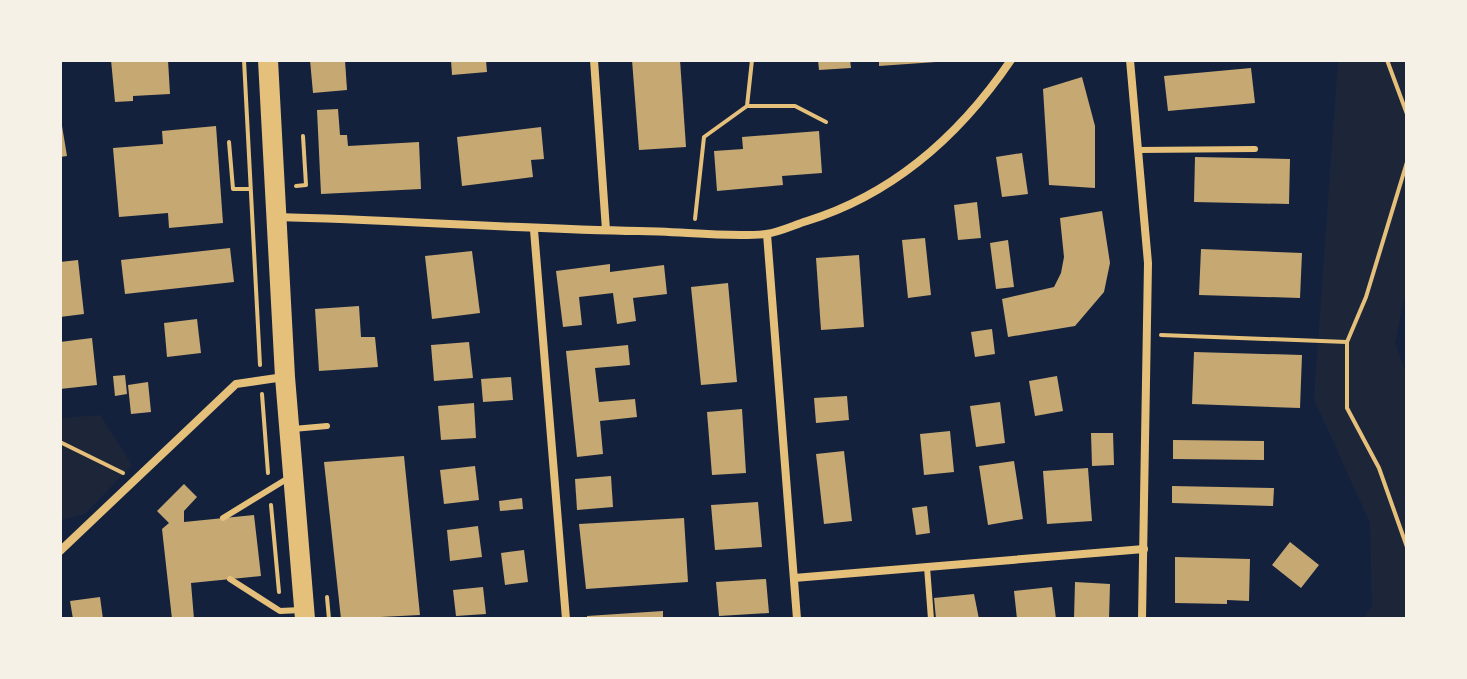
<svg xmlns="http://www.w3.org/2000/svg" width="1467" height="679" font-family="Signika,sans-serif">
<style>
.green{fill:#1d2539}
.building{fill:#c6a872}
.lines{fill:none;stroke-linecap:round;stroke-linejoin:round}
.path{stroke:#e5c07b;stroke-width:4}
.service{stroke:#e5c07b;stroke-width:6}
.minor{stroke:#e5c07b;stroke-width:8}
.primary{stroke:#e5c07b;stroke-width:20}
</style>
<rect width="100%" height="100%" fill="#14213d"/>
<g class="green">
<polygon points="1338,60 1407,60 1407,285 1395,343 1407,376 1407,619 1363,619 1372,606 1370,523 1314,399"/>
<polygon points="100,415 132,465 85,514 60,520 60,418"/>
</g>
<g class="building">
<polygon points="111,60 168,60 170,94 133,96 133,101 115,102"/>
<polygon points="310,60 345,60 347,90 313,93"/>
<polygon points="451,60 486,60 487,72 452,75"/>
<polygon points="632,60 680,60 686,147 639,150"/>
<polygon points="818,60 850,60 851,68 819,70"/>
<polygon points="879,60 936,60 936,62 879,66"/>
<polygon points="1251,68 1255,103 1168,111 1164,76"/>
<polygon points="1082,77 1095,126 1095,188 1049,185 1043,89"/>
<polygon points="338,109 340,135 347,135 348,146 419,142 421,189 321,194 317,110"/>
<polygon points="60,114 67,156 60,157"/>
<polygon points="216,126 223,223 169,228 168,213 119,217 113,148 163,144 162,131"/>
<polygon points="541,127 544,159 531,160 533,177 462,186 457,137"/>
<polygon points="819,131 822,173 782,176 783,185 717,191 714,151 743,149 742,137"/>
<polygon points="1022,153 1028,194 1002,197 996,157"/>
<polygon points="1195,157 1290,159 1289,204 1194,202"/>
<polygon points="977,202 981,238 958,240 954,205"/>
<polygon points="1102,211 1110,263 1104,292 1075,326 1008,337 1002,299 1054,287 1061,273 1064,257 1060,218"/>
<polygon points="925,238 931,295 908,298 902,240"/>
<polygon points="1008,240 1014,287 996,289 990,243"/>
<polygon points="230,248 234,282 125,294 121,260"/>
<polygon points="1201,249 1302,253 1300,298 1199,295"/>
<polygon points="472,251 480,313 432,319 425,256"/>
<polygon points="859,255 864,327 821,330 816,258"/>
<polygon points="78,260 84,314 60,317 60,262"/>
<polygon points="610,264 610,272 664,265 667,294 633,298 636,321 617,324 613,293 579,297 582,325 563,327 556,271"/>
<polygon points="728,283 737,382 701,385 691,287"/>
<polygon points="359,306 361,337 375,337 378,367 319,371 315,309"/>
<polygon points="197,319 201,353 167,357 164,323"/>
<polygon points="992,329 995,354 975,357 971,332"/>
<polygon points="92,338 97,385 60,389 60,342"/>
<polygon points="469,342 473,378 434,381 431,345"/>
<polygon points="628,345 630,365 595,368 599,402 635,399 637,417 600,421 603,454 577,457 566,351"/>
<polygon points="1194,352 1302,355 1300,408 1192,404"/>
<polygon points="125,375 127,394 115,396 113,376"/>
<polygon points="1057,376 1063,411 1035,416 1029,381"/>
<polygon points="511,377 513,400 483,402 481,379"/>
<polygon points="148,382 151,412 131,414 128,385"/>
<polygon points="847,396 849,420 816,423 814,398"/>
<polygon points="1000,402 1005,443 976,447 970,406"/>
<polygon points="474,403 476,438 441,440 438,406"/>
<polygon points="742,409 746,473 712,475 707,412"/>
<polygon points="950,431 954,472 924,475 920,434"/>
<polygon points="1091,433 1113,433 1114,465 1092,466"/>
<polygon points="1173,440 1264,441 1264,460 1173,459"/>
<polygon points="844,451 852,521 824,524 816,454"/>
<polygon points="404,456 420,615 341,619 324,462"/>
<polygon points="1014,461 1023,519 988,525 979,466"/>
<polygon points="475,466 479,500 444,504 440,470"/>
<polygon points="1088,468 1092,521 1047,524 1043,471"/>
<polygon points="611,476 613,507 577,510 575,479"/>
<polygon points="184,484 197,497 184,511 184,522 254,515 261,576 191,583 194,619 172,619 162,529 169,523 157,511"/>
<polygon points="1172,486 1274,488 1273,506 1172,503"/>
<polygon points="522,498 523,509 500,511 499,501"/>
<polygon points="758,502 762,547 715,550 711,505"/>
<polygon points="927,506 930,533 916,535 912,508"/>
<polygon points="684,518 688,582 586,589 579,524"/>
<polygon points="478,526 482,557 450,561 447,530"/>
<polygon points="1290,542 1319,565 1301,588 1272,565"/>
<polygon points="524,550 528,582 505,585 501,553"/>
<polygon points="1175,557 1250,559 1249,601 1227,600 1227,604 1175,603"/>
<polygon points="766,579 769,613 719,616 716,582"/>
<polygon points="1075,582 1110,584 1109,619 1074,619"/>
<polygon points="483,587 486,614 456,616 453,590"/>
<polygon points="1052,587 1056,619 1017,619 1014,591"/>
<polygon points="974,594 979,619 936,619 934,598"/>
<polygon points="100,597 103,619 73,619 70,601"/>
<polygon points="663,611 663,619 587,619 587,616"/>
</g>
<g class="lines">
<g class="path">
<polyline points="244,60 260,365"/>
<polyline points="1387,60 1407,114"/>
<polyline points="748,106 795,106 826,122"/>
<polyline points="229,142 233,189 250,189"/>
<polyline points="1407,162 1366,297 1347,342 1347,408 1379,468 1407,547"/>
<polyline points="296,186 306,185 303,136"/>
<polyline points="695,219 704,137 747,106 752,60"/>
<polyline points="1161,335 1347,342"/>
<polyline points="262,394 268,473"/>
<polyline points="60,442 123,473"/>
<polyline points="271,505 279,592"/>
<polyline points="327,597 329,619"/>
</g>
<g class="service">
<polyline points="1138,150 1255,149"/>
<polyline points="293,429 327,426"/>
<polyline points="223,518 290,477"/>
<polyline points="927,567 931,619"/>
<polyline points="230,579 280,611 301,610"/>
</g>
<g class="minor">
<polyline points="594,60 606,230"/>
<polyline points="1130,60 1148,263 1142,619"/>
<path d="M277 217C398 220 518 229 639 231 679 231 728 238 766 234 780 232 794 225 807 221 894 194 960 135 1011 60"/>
<polyline points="534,230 566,619"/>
<polyline points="767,234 797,619"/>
<polyline points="60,551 236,384 284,377"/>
<polyline points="794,578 1144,549"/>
</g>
<polyline class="primary" points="268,60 285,377 305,619"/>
</g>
<rect width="1467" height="679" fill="none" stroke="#f6f1e7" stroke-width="124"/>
</svg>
